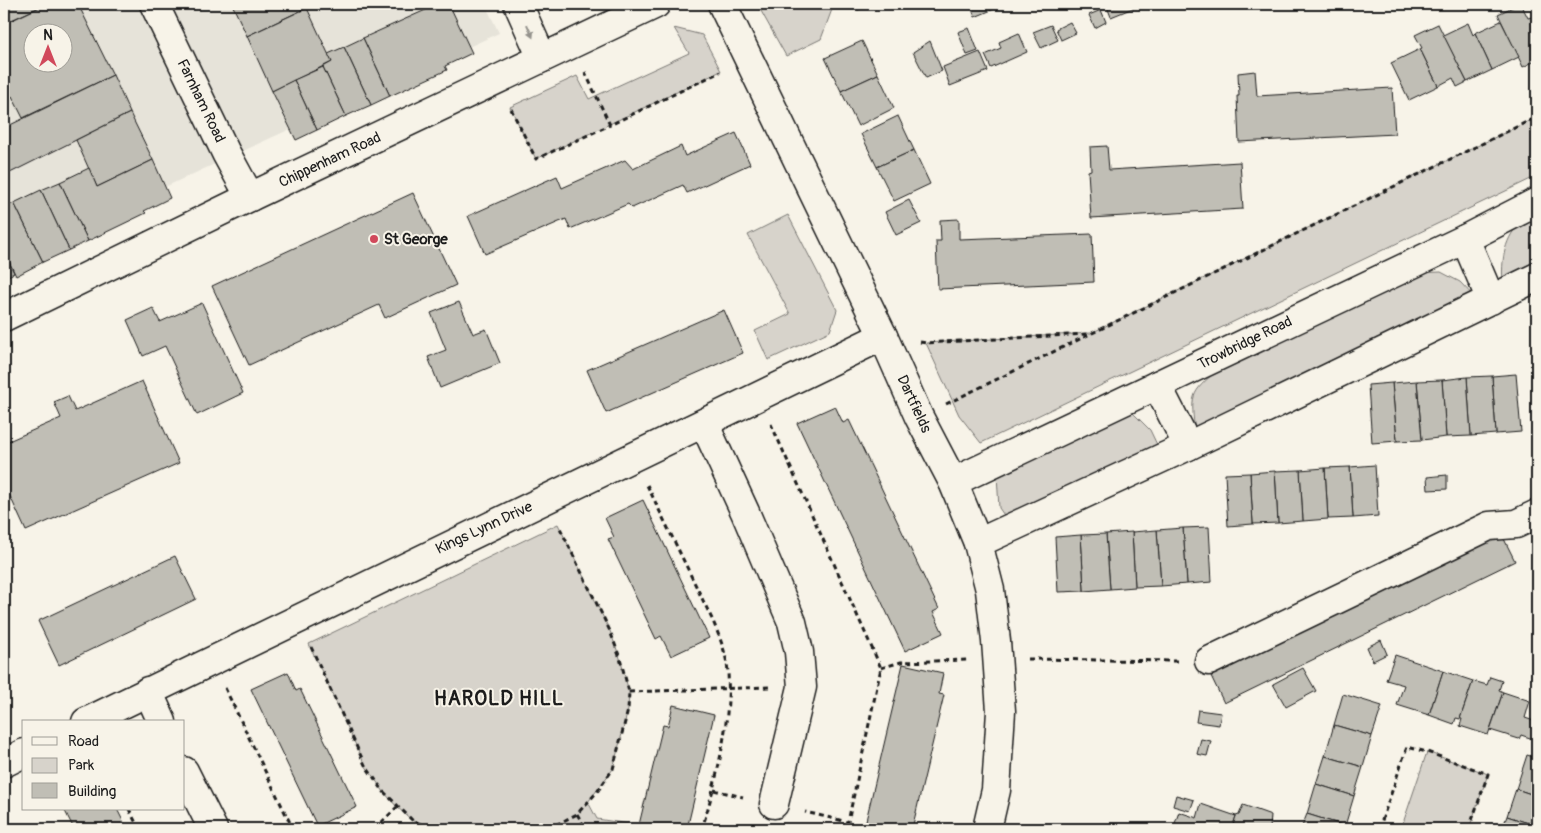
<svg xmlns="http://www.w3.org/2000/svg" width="1541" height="833" font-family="Pangolin,sans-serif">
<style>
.built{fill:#e6e3d9;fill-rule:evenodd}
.green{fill:#d7d3cb;stroke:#7a7874}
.building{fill:#c0beb5;stroke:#1c1c1c;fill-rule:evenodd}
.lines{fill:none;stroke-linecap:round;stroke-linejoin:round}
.minor-casing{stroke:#1c1c1c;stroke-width:31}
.path{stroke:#1c1c1c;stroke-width:3;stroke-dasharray:5 4;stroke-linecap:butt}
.minor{stroke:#f7f3e8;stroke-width:28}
.oneway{fill:#94928c}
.poi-dot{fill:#d1495b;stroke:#f7f3e8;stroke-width:2}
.labels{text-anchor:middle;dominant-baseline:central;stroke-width:4;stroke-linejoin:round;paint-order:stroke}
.street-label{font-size:15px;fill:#1c1c1c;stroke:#f7f3e8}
.poi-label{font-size:15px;font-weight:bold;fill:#1c1c1c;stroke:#f7f3e8;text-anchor:start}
.district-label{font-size:20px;font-weight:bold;letter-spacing:1px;fill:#1c1c1c;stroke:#f7f3e8}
</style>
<rect width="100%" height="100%" fill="#f7f3e8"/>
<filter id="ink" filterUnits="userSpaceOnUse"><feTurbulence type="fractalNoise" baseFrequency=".02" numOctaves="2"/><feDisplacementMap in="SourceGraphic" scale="10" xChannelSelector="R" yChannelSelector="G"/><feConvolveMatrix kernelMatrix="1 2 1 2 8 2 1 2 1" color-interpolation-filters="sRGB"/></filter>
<g filter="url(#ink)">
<path class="built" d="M4 4H485L499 33 4 261ZM32 32H62V62H32Z"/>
<g class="green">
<polygon points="764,4 834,4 821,39 786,56 761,11"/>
<polygon points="674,28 702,35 721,71 536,159 510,107 577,76 589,99 689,53"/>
<polygon points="1537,117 1537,176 981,443 959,415 926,343 1091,333"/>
<path d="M1537 213V268L1503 284C1501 261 1504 237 1523 220 1526 217 1533 215 1537 213Z"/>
<polygon points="788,215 837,310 830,331 768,360 755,331 790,314 748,235"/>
<path d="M1441 272 1460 282 1477 300 1195 433C1191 395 1189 394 1219 369L1416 273Z"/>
<polygon points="1132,412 1150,430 1160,451 1008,521 999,508 997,475"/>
<polygon points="558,524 610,631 620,658 629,692 628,710 613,769 588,802 597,819 629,824 628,829 434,829 413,821 397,807 384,792 365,765 309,644"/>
<polygon points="1427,752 1488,774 1469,829 1401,829"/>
</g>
<g class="building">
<polygon points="4,4 46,4 7,22 4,16"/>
<path d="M46 4H78L113 75 23 118 12 96 4 100V24ZM32 32H62V62H32Z"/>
<polygon points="232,4 315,4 247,36"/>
<polygon points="439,4 449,4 472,53 445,66 447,70 390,96 363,38"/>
<polygon points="855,4 871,4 858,10"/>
<polygon points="970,4 1006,4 975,17"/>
<polygon points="1106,4 1131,4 1133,8 1111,17"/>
<polygon points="1519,4 1521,4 1528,18 1532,17 1537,27 1537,60 1523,67 1498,14"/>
<polygon points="307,8 332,62 272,91 247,36"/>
<polygon points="1101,10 1106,22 1095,28 1089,15"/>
<polygon points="1501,21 1519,57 1492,70 1475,33"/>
<polygon points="1070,22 1076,33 1061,40 1056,29"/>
<polygon points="1468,23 1473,35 1475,33 1492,70 1467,82 1443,35"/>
<polygon points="1438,24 1467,82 1457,87 1453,78 1438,86 1420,49 1422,48 1415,35"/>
<polygon points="1051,25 1058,40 1041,48 1033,32"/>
<polygon points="969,28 978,51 967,55 958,32"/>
<polygon points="1019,33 1027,52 991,68 985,55 1001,48 999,42"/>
<polygon points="363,38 390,96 371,105 344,47"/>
<polygon points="862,41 878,74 841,91 825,58"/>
<polygon points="930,41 942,71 926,78 913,52"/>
<polygon points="344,47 371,105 346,116 323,67 332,62 328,54"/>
<polygon points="1420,49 1438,86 1409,100 1391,63"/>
<polygon points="980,52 988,71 950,86 943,67"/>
<polygon points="323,67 346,116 317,130 294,80"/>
<polygon points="1255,71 1257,96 1392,88 1395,134 1239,142 1237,96 1239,96 1238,73"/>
<polygon points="878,74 894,108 858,126 841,91"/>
<polygon points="113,75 130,113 4,176 4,128"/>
<polygon points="294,80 317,130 296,140 272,91"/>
<polygon points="130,113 153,160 97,187 76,140"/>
<polygon points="898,116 914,150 877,167 861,134"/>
<polygon points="736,133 750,164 687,193 683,185 632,208 628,204 570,229 566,219 485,254 468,216 557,176 562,188 625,160 633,169 681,146 685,156"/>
<polygon points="1107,146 1109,170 1240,162 1243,209 1091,218 1088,171 1091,170 1090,147"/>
<polygon points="914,150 930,184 894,201 877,167"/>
<polygon points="153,160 170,198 144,211 146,213 88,241 60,182 89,168 97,187"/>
<polygon points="60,182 88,241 69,250 41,190"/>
<polygon points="41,190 69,250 43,262 14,203"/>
<polygon points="413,193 456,285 385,318 379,305 249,365 212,286"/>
<polygon points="909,200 921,223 896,235 885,212"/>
<polygon points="14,203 43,262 16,276 4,251 4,208"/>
<polygon points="959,219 959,239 1092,234 1094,282 938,289 936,241 941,241 940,220"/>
<polygon points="4,251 14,273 4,278"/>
<polygon points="459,302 473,334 486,329 500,363 440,388 428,357 446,350 431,313"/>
<polygon points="202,303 243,393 197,415 165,346 143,356 127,320 153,308 160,322"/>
<polygon points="724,310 743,353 606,413 587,370"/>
<polygon points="1534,325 1537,325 1537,366"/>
<polygon points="1516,374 1521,432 1496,434 1492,376"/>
<polygon points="1492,376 1496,434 1471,436 1467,377"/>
<polygon points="1467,377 1471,436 1446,437 1442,380"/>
<polygon points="1442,380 1446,437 1422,440 1417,381"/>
<polygon points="142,381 179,463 26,531 4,483 4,443 61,418 54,402 68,396 75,411"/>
<polygon points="1417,381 1422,440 1397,441 1392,383"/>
<polygon points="1392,383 1397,441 1372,443 1368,385"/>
<polygon points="835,406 843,423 849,420 939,609 933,612 943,633 905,651 797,423"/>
<polygon points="1375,465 1378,516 1353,518 1350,467"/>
<polygon points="1350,467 1353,518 1328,519 1325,468"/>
<polygon points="1325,468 1328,519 1303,521 1300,470"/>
<polygon points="1300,470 1303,521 1278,523 1275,471"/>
<polygon points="1275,471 1278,523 1253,524 1250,473"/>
<polygon points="1250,473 1253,524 1228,526 1225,474"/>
<polygon points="1447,475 1447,489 1428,490 1427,477"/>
<polygon points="643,500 709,638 671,656 661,636 656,639 608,539 614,537 605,518"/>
<polygon points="1209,527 1212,582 1187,584 1183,528"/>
<polygon points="1183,528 1187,584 1161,586 1157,530"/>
<polygon points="1157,530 1161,586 1135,587 1132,532"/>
<polygon points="1132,532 1135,587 1110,589 1106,534"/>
<polygon points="1106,534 1110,589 1084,591 1081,535"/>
<polygon points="1081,535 1084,591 1058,592 1055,537"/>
<polygon points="1502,535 1515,561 1224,703 1211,676"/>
<polygon points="175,556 196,599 59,665 38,621"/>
<polygon points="1381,640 1387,654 1373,661 1367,647"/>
<polygon points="1395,655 1443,671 1429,715 1397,705 1404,685 1386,680"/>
<polygon points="903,664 943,673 939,694 944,695 912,829 864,829"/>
<polygon points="1303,668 1316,691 1286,707 1273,684"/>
<polygon points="1443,671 1473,681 1460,719 1456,718 1454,724 1429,715"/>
<polygon points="288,672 296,691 300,689 357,807 317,826 251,689"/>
<polygon points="1490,677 1502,681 1499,690 1503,692 1488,735 1460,726 1462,719 1460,719 1473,681 1487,685"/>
<polygon points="1503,692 1530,701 1525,718 1537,722 1537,728 1533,739 1521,735 1519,739 1490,730"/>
<polygon points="1343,694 1382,706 1372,736 1334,725"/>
<polygon points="673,705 714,715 687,829 638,829 663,725 668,726"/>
<polygon points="1198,710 1221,713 1219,725 1196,722"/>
<polygon points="1334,725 1372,736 1363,767 1325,756"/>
<polygon points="1201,739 1211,741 1207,756 1197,754"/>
<polygon points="1527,755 1537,758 1537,796 1516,789"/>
<polygon points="1325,756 1363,767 1354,796 1316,784"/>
<polygon points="1316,784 1354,796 1345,826 1307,814"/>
<polygon points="1516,789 1537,796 1537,826 1507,816"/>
<polygon points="1176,795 1194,800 1190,811 1173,806"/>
<polygon points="1201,804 1236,816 1232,829 1173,829 1179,812 1197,818"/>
<polygon points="1243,805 1271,815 1270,829 1232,829 1236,816 1239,815"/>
<polygon points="64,809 117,809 127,829 74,829"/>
<polygon points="1307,814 1342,825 1340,829 1301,829"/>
<polygon points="1507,816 1537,826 1537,829 1502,829"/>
</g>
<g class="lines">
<defs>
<g id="minor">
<polyline points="154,4 226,153 250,197"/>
<polyline points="518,4 542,58"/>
<polyline points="722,4 883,336 919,417 953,482 978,543 990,590 996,641 1001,711 996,790 987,829"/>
<polyline points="1465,239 1491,300"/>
<polyline points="4,317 250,197 656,4"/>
<polyline points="1157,385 1188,446"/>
<polyline points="704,423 745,512 792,622 799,652 802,687 774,804"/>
<polyline points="953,482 1465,239 1537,202"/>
<polyline points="978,543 1188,446 1537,277"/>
<polyline points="1209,661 1489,526 1516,524 1537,514"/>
<polyline points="148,691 162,722"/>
<polyline points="86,722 883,336"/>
<polyline points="4,763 24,753"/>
<polyline points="184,771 213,829"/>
</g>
</defs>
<use href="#minor" class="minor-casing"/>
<g class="path">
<polyline points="585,72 610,125 720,72"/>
<polyline points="511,109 536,159 610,125"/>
<polyline points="920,342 926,343 1088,334"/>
<polyline points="946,404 1537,117"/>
<polyline points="771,424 881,668 848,822 805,812"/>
<path d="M647 485 713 621C720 638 727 655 728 673 731 722 716 782 702 829"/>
<polyline points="311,647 365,765 384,792 413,821 434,829"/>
<polyline points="1028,659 1177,661"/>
<polyline points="881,668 901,662 967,660"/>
<polyline points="225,688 293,829"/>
<polyline points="629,692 770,687"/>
<polyline points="714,790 743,797"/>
<polyline points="129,809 139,829"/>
<polyline points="577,814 586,829"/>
<polyline points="375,829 397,807"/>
<polyline points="548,829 577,814 597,792 613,769 628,710 629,692 620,658 610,631 560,528"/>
<polyline points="846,829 848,822"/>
<polyline points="1379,829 1407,747 1427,752 1488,774 1469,829"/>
</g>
<use href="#minor" class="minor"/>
</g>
<defs><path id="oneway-solid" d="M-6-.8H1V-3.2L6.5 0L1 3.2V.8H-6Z" transform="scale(1.25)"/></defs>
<use class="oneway" href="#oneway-solid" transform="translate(530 31) rotate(66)"/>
</g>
<circle class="poi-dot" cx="374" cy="239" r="5"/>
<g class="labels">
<g class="street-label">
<text transform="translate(201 101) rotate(64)">Farnham Road</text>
<text transform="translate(330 160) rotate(-25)">Chippenham Road</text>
<text transform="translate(1245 343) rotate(-26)">Trowbridge Road</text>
<text transform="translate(914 404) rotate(65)">Dartfields</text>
<text transform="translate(484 528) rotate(-25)">Kings Lynn Drive</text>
</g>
<g class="poi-label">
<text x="384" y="239">St George</text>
</g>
<g class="district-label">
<text x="499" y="698">HAROLD HILL</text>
</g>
</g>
<rect width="1541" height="833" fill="none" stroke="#f7f3e8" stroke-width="20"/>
<rect x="10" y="10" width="1521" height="813" fill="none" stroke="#1c1c1c" stroke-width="2" filter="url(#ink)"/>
<rect x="22" y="720" width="162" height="90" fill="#f7f3e8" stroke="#9f9d96"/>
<rect x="32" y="737" width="25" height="8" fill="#f7f3e8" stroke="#9f9d96"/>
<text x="68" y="746" font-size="15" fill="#1c1c1c">Road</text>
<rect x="32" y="758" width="25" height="15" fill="#d7d3cb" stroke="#9f9d96"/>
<text x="68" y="770" font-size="15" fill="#1c1c1c">Park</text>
<rect x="32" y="783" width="25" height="15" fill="#c0beb5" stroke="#9f9d96"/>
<text x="68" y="796" font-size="15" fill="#1c1c1c">Building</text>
<g transform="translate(48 48)"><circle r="24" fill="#f7f3e8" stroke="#9f9d96"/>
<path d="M0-4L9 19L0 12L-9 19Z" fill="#d1495b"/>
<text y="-8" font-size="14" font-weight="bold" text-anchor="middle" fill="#1c1c1c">N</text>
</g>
</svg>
